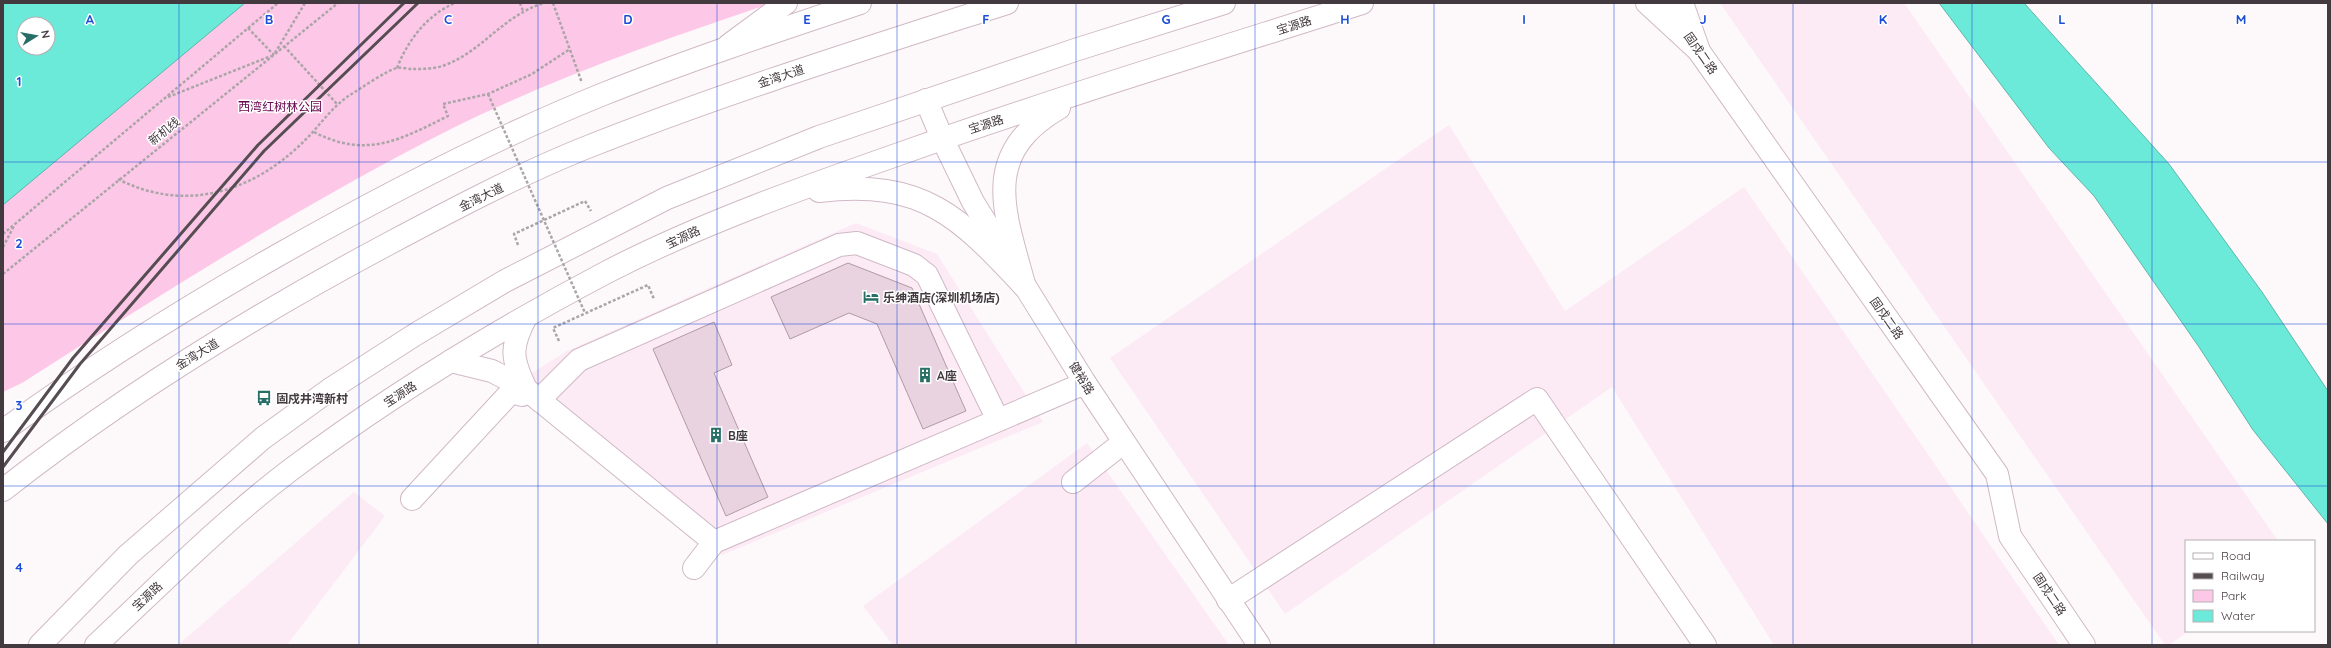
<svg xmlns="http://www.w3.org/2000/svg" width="2331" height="648" font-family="Quicksand,'Noto Sans SC',sans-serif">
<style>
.built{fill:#fceaf4}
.green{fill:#fdc8e7}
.water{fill:#6bead9;stroke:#5fb5ab;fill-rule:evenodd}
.building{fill:#ead3e0;stroke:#b09aa6}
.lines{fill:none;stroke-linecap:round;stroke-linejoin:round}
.minor-casing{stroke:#d0b9c6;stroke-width:24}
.major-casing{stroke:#d0b9c6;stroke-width:24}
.path{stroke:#aba5a8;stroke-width:2.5;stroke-dasharray:3 2;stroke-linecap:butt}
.minor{stroke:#fff;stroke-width:22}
.major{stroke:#fff;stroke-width:22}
.rail{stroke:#564d52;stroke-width:3}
.path-bridge{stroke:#aba5a8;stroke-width:2.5;stroke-dasharray:3 2;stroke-linecap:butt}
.grid{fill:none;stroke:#1d4ed8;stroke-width:1;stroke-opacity:0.55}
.labels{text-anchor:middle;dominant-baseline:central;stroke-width:3;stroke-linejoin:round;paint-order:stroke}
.street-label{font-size:12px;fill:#433a3f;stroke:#fff}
.park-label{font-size:12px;fill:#68034d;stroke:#fff}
.poi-label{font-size:12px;font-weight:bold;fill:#433a3f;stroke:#fff;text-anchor:start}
.grid-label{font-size:13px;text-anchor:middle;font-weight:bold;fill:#1d4ed8;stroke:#fff;stroke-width:3;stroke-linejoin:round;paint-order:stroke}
</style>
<rect width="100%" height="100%" fill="#fdf9fb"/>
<g class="built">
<polygon points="1720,3 1904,3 2278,541 2186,541 2186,631 2189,631 2169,645 2165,645"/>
<polygon points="1449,125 1565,311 1744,187 2059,645 1774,645 1612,387 1285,614 1110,358"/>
<polygon points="856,223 937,254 1043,422 722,555 506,389 567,351"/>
<polygon points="1087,443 1229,645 893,645 863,606"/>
<polygon points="354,492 385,516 287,645 178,645"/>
</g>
<path class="green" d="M130 3H772C662 40 553 78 449 130 301 205 162 294 22 383L3 392V90Z"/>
<g class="water">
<path d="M3 3H245L3 205ZM24 24H48V48H24Z"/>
<polygon points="1939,3 2024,3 2169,164 2262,292 2328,391 2328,524 2253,430 2199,347 2094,196 2049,148"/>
</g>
<g class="building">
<polygon points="848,263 912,288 966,411 923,429 877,324 849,313 790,339 771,297"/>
<polygon points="714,322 732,365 714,373 768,497 726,516 653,349"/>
</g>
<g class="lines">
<defs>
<g id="minor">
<polyline points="1665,3 1997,474 2010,536 2084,645"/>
<polyline points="729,45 786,3"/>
<polyline points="926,100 942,138 973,202 1085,383 1259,645"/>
<polyline points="527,390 714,542"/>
<polyline points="539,400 579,360 839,245 857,243 914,265 927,275 998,420"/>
<polyline points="1073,482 1124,442"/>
<polyline points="412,499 511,392 522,395"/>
<polyline points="694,568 714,542 1085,383"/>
<polyline points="1228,600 1537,399 1705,645"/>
</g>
<g id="major">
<polyline points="1647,3 1699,51"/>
<polyline points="1682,3 1698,48"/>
<path d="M819 191C923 179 959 216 1025 287"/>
<path d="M1024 284C1004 210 980 154 1059 108"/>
<polyline points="451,361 492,371 526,389"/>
<path d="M526 389C511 358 510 347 526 317"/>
<path d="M3 431C92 366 185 308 280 254 384 195 490 140 601 95 686 61 773 32 860 3"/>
<path d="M3 490C123 396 253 316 388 244 450 211 514 177 580 150 720 94 864 49 1007 3"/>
<polyline points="40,645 128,555 263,438 332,388 416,334 505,281 667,198 819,137 1075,50 1224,3"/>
<path d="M96 645C159 586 221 523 289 471 389 396 497 330 607 272 702 223 802 188 902 153 1054 99 1208 52 1362 3"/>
</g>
</defs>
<use href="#minor" class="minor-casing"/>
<use href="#major" class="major-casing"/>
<g class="path">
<polyline points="520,3 523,11"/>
<polyline points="553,3 582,83"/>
<polyline points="248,28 274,55"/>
<polyline points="284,46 337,104"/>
<polyline points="275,53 305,3"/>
<path d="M397 68C408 40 427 15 455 3"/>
<polyline points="168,97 271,56"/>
<path d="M314 132C366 159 400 140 448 116L443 104 488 94 532 74 570 49"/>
<path d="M118 179C182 212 248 194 299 146 317 130 330 108 350 95 360 89 387 70 397 68 402 67 408 69 412 69 423 69 435 69 445 65 483 51 502 16 544 3"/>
<polyline points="3,234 278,3"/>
<polyline points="518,245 514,234 585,201 591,211"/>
<polyline points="3,247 14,226"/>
<polyline points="3,274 338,3"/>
<polyline points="559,341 553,328 639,289 648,285 654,299"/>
</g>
<use href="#minor" class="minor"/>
<use href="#major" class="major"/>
<g class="rail">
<polyline points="3,452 73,358 258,145 404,3"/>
<polyline points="3,467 80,364 264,151 418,3"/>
</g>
<polyline class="path-bridge" points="488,94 585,313"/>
</g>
<path class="grid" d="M179 3V645M359 3V645M538 3V645M717 3V645M897 3V645M1076 3V645M1255 3V645M1434 3V645M1614 3V645M1793 3V645M1972 3V645M2152 3V645M3 162H2328M3 324H2328M3 486H2328"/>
<defs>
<symbol id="hotel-bare" viewBox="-9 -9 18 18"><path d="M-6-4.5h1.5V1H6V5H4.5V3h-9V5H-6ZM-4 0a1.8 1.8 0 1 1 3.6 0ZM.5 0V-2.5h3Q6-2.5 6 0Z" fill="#276f66" stroke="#fff" stroke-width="2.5" paint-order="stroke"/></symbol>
<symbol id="building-bare" viewBox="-9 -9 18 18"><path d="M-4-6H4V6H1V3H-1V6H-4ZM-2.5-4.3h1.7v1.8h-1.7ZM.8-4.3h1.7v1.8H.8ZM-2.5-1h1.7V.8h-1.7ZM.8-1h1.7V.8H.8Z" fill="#276f66" stroke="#fff" stroke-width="2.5" paint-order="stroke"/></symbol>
<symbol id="bus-bare" viewBox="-9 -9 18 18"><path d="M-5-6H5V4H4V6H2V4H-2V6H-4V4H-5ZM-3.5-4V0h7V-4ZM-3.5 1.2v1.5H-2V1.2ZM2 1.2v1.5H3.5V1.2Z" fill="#276f66" stroke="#fff" stroke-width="2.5" paint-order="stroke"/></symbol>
</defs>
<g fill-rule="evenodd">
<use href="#hotel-bare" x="860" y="286" width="22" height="22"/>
<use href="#building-bare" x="914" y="364" width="22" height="22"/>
<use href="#bus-bare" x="253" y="387" width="22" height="22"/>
<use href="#building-bare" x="705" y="424" width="22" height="22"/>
</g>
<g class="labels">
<g class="street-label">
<text transform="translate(1294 25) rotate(-18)">宝源路</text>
<text transform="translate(1701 53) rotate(55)">固戍二路</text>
<text transform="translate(781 76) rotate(-18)">金湾大道</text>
<text transform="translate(986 124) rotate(-18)">宝源路</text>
<text transform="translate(164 131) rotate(-39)">新机线</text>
<text transform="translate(481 197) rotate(-26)">金湾大道</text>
<text transform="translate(683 237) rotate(-25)">宝源路</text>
<text transform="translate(1887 318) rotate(55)">固戍二路</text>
<text transform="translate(197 354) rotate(-31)">金湾大道</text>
<text transform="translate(1082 378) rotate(58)">健裕路</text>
<text transform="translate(400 394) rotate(-33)">宝源路</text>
<text transform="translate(2050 594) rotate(56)">固戍二路</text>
<text transform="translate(147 596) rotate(-43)">宝源路</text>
</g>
<g class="park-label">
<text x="280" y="106">西湾红树林公园</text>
</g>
<g class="poi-label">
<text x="883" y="297">乐绅酒店(深圳机场店)</text>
<text x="937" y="375">A座</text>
<text x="276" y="398">固戍井湾新村</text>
<text x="728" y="435">B座</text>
</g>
</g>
<g class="grid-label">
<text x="90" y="24">A</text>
<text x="269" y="24">B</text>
<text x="448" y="24">C</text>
<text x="628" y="24">D</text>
<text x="807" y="24">E</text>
<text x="986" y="24">F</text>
<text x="1166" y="24">G</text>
<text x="1345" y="24">H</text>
<text x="1524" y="24">I</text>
<text x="1703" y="24">J</text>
<text x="1883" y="24">K</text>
<text x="2062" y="24">L</text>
<text x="2241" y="24">M</text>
<text x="19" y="86">1</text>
<text x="19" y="248">2</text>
<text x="19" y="410">3</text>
<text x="19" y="572">4</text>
</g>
<rect width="2331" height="648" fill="none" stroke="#433a3f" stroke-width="8"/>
<rect x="2185" y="540" width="130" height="92" fill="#ffffff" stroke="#b4b0b2"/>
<rect x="2193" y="553" width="20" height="6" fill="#ffffff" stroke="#b4b0b2"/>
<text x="2221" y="560" font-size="12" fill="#433a3f">Road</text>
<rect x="2193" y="573" width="20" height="6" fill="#564d52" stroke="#b4b0b2"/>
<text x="2221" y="580" font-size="12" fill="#433a3f">Railway</text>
<rect x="2193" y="590" width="20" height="12" fill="#fdc8e7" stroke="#b4b0b2"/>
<text x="2221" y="600" font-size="12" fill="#433a3f">Park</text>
<rect x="2193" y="610" width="20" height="12" fill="#6bead9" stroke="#b4b0b2"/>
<text x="2221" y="620" font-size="12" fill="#433a3f">Water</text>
<g transform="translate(36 36) rotate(79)"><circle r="19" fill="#ffffff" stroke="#b4b0b2"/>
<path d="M0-3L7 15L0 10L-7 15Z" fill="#276f66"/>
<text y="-6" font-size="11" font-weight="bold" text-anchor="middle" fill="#433a3f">N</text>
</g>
</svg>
